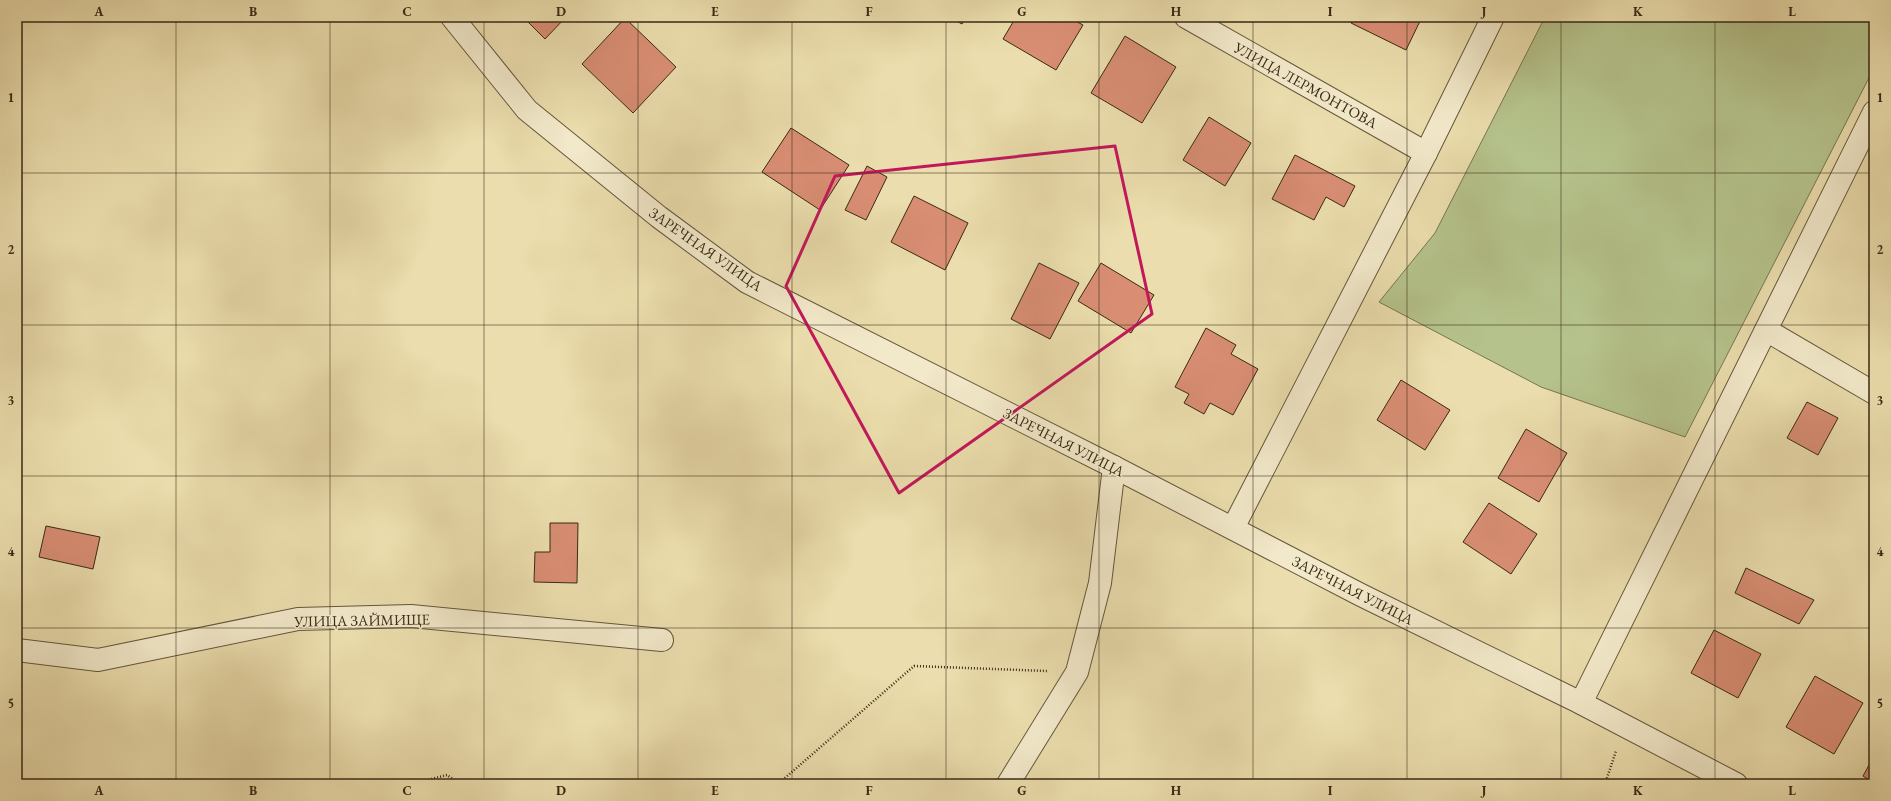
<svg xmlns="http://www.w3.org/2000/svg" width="1891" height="801" font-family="'EB Garamond',serif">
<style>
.green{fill:#b5c28b;stroke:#767650}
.building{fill:#d98e74;stroke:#382915}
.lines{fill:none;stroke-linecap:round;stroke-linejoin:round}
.minor-casing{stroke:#65563b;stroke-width:24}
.path{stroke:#382915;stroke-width:2.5;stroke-dasharray:1 2;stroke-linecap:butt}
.minor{stroke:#f2e9ca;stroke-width:22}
.marked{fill:none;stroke:#c2185b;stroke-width:3;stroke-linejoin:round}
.grid{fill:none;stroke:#382915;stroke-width:1;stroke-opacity:0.55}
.labels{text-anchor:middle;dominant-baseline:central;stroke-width:3;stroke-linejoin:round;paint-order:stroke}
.street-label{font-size:15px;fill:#382915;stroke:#f2e9ca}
.neatline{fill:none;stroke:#382915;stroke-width:1.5}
.grid-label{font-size:13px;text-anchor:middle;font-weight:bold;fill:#382915}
</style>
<rect width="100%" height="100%" fill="#ebddad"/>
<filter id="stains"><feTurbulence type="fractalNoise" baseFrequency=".005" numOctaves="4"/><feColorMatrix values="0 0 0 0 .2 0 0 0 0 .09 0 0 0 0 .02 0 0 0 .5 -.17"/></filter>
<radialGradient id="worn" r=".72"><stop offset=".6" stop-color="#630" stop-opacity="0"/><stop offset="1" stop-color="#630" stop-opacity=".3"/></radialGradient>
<polygon class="green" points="1545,17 1874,17 1874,68 1685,437 1541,387 1379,302 1435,233"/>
<g class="building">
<polygon points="523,17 566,17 545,39"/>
<polygon points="949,17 966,17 962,24"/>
<polygon points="1016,17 1068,17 1083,25 1056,70 1003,39"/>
<polygon points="1354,17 1422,17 1406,50 1351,23"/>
<polygon points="625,18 676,67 633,113 582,64"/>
<polygon points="1125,36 1176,67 1142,123 1091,93"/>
<polygon points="1209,117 1251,143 1225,186 1183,160"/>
<polygon points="791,128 849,165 820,210 762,172"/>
<polygon points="1295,155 1355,186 1344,207 1326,197 1314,220 1272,199"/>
<polygon points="867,166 887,177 866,220 845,210"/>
<polygon points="914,196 968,223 945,270 891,242"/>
<polygon points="1039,263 1079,283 1050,339 1011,319"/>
<polygon points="1101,263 1154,295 1131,333 1078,301"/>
<polygon points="1206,328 1236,345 1231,354 1258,369 1233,415 1210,403 1204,414 1184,403 1189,394 1175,387"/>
<polygon points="1401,380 1450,410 1425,450 1377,420"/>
<polygon points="1807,402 1838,418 1818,455 1787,438"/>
<polygon points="1526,429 1567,453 1539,502 1498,478"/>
<polygon points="1489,503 1537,534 1511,574 1463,542"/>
<polygon points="550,523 578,523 577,583 534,582 535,552 550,552"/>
<polygon points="46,526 100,537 93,569 39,557"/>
<polygon points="1746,568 1814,600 1799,624 1735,593"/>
<polygon points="1714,630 1761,654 1738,698 1691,673"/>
<polygon points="1815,676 1863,703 1834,754 1786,727"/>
<polygon points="1874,756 1874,783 1863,776"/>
</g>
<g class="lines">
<defs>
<g id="minor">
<polyline points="452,17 527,110 659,217 747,282 1114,467 1361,595 1581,703 1736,784"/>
<polyline points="1186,17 1426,153"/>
<polyline points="1766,330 1874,393"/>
<polyline points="1233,528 1426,153 1493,17"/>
<polyline points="17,650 98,660 298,619 411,616 662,640"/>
<polyline points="1581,703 1874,112"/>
<polyline points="1008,784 1077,672 1100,583 1114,467"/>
</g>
</defs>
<use href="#minor" class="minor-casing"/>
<g class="path">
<polyline points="411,784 447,775 460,784"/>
<polyline points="778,784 914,666 1047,671"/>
<polyline points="1605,784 1616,751"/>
</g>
<use href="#minor" class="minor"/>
</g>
<path class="marked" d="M1115 146 1152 314 899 493 786 286 835 176Z"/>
<path class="grid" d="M176 17V784M330 17V784M484 17V784M638 17V784M792 17V784M946 17V784M1099 17V784M1253 17V784M1407 17V784M1561 17V784M1715 17V784M17 173H1874M17 325H1874M17 476H1874M17 628H1874"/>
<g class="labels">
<g class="street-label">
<text transform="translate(1306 85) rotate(29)">УЛИЦА ЛЕРМОНТОВА</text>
<text transform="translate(706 249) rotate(35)">ЗАРЕЧНАЯ УЛИЦА</text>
<text transform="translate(1064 442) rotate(27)">ЗАРЕЧНАЯ УЛИЦА</text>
<text transform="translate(1353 590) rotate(27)">ЗАРЕЧНАЯ УЛИЦА</text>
<text transform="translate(362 620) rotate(-1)">УЛИЦА ЗАЙМИЩЕ</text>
</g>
</g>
<rect width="1891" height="801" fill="none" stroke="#ebddad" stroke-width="44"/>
<rect x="22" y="22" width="1847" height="757" class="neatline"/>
<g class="grid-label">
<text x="99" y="16">A</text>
<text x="253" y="16">B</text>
<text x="407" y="16">C</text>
<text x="561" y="16">D</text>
<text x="715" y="16">E</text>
<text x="869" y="16">F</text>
<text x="1022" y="16">G</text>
<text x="1176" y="16">H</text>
<text x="1330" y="16">I</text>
<text x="1484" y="16">J</text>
<text x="1638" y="16">K</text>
<text x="1792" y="16">L</text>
<text x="11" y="102">1</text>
<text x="1880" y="102">1</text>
<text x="11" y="254">2</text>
<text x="1880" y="254">2</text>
<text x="11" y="405">3</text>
<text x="1880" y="405">3</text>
<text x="11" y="556">4</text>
<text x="1880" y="556">4</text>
<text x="11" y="708">5</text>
<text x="1880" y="708">5</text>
<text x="99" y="795">A</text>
<text x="253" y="795">B</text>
<text x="407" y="795">C</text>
<text x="561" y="795">D</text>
<text x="715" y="795">E</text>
<text x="869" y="795">F</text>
<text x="1022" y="795">G</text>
<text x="1176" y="795">H</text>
<text x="1330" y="795">I</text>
<text x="1484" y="795">J</text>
<text x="1638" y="795">K</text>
<text x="1792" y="795">L</text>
</g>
<rect width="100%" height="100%" filter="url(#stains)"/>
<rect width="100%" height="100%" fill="url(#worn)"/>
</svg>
